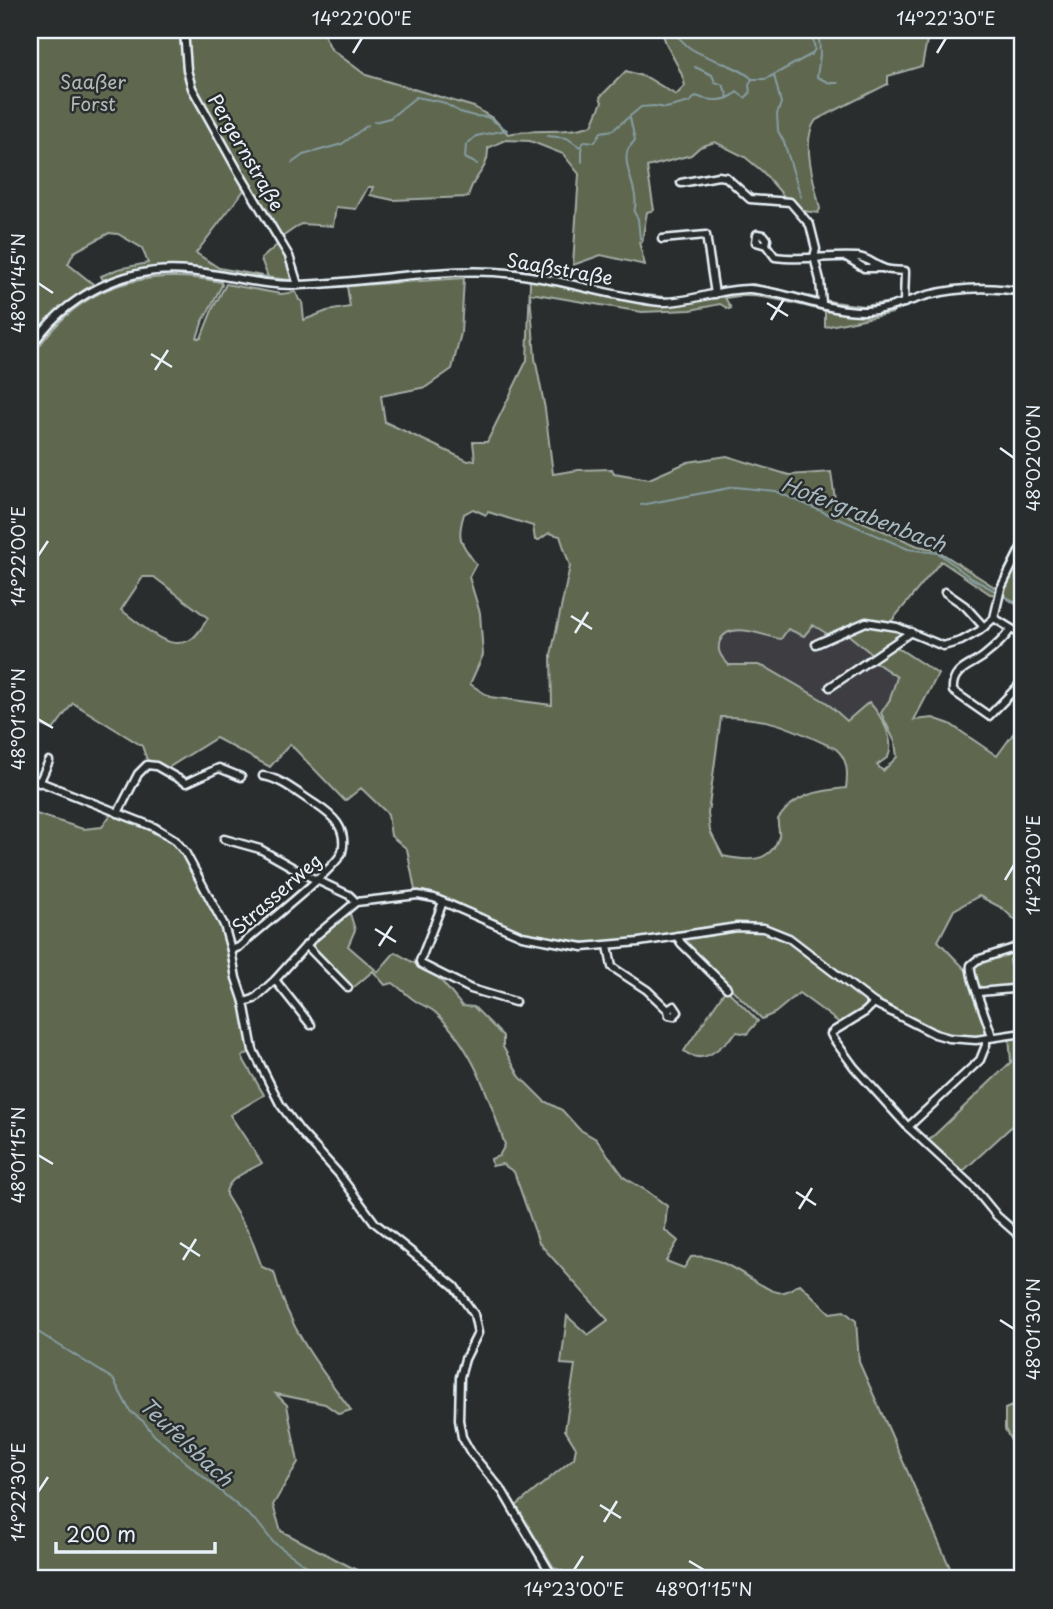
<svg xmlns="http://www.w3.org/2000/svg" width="1053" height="1609" font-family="'Playpen Sans',sans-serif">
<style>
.built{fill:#3e3d42}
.green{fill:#5e6850;stroke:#a3aca4;stroke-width:2;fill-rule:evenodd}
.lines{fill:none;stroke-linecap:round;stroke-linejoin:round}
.stream{stroke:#879ca2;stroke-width:2}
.minor-casing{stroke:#e8f1f8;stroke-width:11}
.minor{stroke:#2a2d2e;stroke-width:6}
.ticks{fill:none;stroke:#e8f1f8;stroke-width:2.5}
.labels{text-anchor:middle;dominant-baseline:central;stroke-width:5;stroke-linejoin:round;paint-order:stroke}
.park-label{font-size:19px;fill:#b1bab5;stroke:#2a2d2e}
.street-label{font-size:19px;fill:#e8f1f8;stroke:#2a2d2e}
.water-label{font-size:21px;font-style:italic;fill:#a7b8bf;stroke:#2a2d2e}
.neatline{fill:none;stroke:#e8f1f8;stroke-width:2.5}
.ticks-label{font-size:18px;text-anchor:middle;fill:#e8f1f8}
</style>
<rect width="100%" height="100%" fill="#2a2d2e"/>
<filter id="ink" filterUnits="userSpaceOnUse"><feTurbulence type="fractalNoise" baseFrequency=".0143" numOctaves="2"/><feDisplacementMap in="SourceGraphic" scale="14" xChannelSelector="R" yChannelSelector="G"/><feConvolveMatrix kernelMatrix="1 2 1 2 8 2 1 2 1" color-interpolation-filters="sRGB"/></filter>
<g filter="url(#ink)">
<polygon class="built" points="813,625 828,633 846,633 873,655 873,660 897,677 890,699 881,713 879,714 872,705 847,722 826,702 767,668 758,665 729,665 720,655 718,644 724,634 733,629 780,639 788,629"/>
<g class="green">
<path d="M30 30H179L184 73 189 89 218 144 288 258 291 280 255 276 245 277 187 268 156 267 131 271 103 280 101 276 118 269 148 263 142 248 118 234 109 233 74 252 68 264 93 284C68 300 46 316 30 341ZM245 189 277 245 261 259 268 277 219 268 196 253Z"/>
<path d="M187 30H322L331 49 366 75 474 107 494 119 508 134C536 128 564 135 592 125L602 102 600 97 626 71 648 78 676 95 685 86C682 65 665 51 662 30H929L922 66 888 76V84L816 120C800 141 815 184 820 209L818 213 796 210 763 172 745 157 715 142 700 147 691 155 647 167 654 210 647 212 642 242H639L645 265 601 255 573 265 579 174 563 154 530 141 505 140 488 148C489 172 472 175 468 197L393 200 370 195 373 187H368L356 209 336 207 333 226 301 224 282 237 199 96 190 70Z"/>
<path d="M527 271 646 298 647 295 673 298 753 284 834 302 863 306 899 301 892 313 825 327V311C793 304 759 291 725 298L731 308 729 309 720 304 691 310 642 312 530 293 535 358 545 409 553 474 578 470 612 469 614 473 649 479 688 462 727 456 789 475 831 472 835 499 840 512 918 546 935 549 996 588 1023 534V609L1002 595 990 594 941 561 890 623 871 620 829 635 813 625 804 636 788 629 781 639C763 636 729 620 720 641 716 651 722 658 729 665H758L767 668 826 702 847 721 869 702C881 715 896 740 888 757L877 765 883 771 897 757 895 742 881 713 890 699 897 677 872 660 895 646 938 674 914 720 933 718 950 724 997 756 1023 720V913L1015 920 1002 908 979 896 954 910 938 941 968 972 987 1035C933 1052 846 979 805 947V945L774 928 760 925C686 934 603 954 530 935 490 925 455 894 415 890L407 849 391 836 388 814 361 788 345 801 290 744 270 767 216 738 166 769 147 760 142 746 73 703 53 730 30 720V360C74 288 140 266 221 282L222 285 202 323 197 338H201L213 308 226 284 281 294 296 292 299 300 302 301 304 320 327 311 350 307 347 286 464 278 461 333 452 369 426 387 381 396 385 422 468 461 475 460 473 442H487L527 360 530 283ZM473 509 486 515 488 512 533 526 535 540H539L549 533 560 536 570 566 551 655 552 705 490 697 470 684 483 655 480 613 469 577 476 564C461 543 456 540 464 514ZM143 577H154L208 618C203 625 198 636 190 640 167 653 139 622 121 610ZM721 717C772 717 791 728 836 749 848 759 848 773 846 788 817 791 795 794 778 819 777 826 780 830 779 836 771 864 747 861 723 856L710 831 708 813Z"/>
<polygon points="861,625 887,625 905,633 873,655 846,633"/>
<path d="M30 812 83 829 102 827 111 814 139 824 175 846 181 852 222 927 227 942 236 987 244 1012 251 1051 242 1057 264 1095 230 1115 262 1163C250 1171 225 1178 226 1195L250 1235 262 1267 274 1272C288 1327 317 1365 351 1410L339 1414 325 1404 276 1394 287 1405 298 1462 273 1505 281 1531 374 1579H30Z"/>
<path d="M349 910 355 930 348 946 378 972 395 952 439 978 462 1006 474 1007 503 1036V1047L520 1077 544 1101 562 1110 579 1129 596 1139 625 1178 647 1191 667 1206 665 1230 678 1241 666 1261 684 1268 691 1257C725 1251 766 1297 784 1292 789 1291 795 1286 800 1284L830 1313 844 1311 856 1321 859 1362 955 1579H585L554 1568 516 1506 574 1458 576 1448 565 1430 575 1365 561 1364 567 1316 588 1335 608 1320 539 1243 514 1172 502 1164 492 1166 491 1159 499 1156 505 1145C489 1098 474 1049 437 1014 431 1007 422 1006 414 1000 407 995 400 988 393 983L385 985 373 971 353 988 312 946 311 943Z"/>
<path d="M759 929C800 943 832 974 865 1000L867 1007 841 1024 799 993 775 1013 762 1019 682 940 684 938 733 930Z"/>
<path d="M1023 947V955L1010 960 1013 986C986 988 975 997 973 965Z"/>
<path d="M726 989 758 1021 747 1034 737 1032C721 1046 705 1068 684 1051Z"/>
<polygon points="1021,1035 1023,1045 1023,1116 960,1174 926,1143 1011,1062 1009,1036"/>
<polygon points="1019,1403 1023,1407 1023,1464 1005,1429 1005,1409"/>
</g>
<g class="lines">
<g class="stream">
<path d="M669 30C678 35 683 43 690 48 708 60 737 65 751 78"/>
<polyline points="819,35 820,55 817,77 830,83 838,83"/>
<polyline points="695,67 712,75 715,82 723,85 728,97"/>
<polyline points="774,75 781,103 777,114 778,131 784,142 801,197"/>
<path d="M630 118 635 140C633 143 630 146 628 149 621 168 641 191 634 212L638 219 640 239"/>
<polyline points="374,122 390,118 416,97 442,102 460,112 474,116 487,117 507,130"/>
<path d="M548 136 567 138 580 147 585 141 595 142 601 132 613 130 641 107 654 106 666 108 690 102 696 96C708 101 727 103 737 92L745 98 750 93 749 85 752 79H766L812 54 815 49 813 39 821 30"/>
<polyline points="582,146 582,162"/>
<polyline points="292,163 303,155 342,144 368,125"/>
<polyline points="477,164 465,158 466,145 476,136 506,130"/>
<polyline points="641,505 734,487 775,491 908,549 938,553 971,578 1023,606"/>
<polyline points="30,1327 113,1379 130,1411 144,1422 154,1435 258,1523 273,1542 325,1579"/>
</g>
<defs>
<g id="minor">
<polyline points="184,30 187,70 192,88 237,169 289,256 298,285"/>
<polyline points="681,183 718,176 726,177 750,199 790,202 810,225 816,249 814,257 820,280 822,304"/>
<polyline points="662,239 706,235 715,294"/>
<path d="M766 245 756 242 757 234 764 235 767 239 766 245 775 257C802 261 830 255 858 257 868 258 874 265 883 268 888 271 898 270 905 271L904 303"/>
<polyline points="848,258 864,268 882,268"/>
<path d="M30 349C63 296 126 265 188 271 225 274 261 286 298 285 363 283 428 269 494 272 551 275 604 296 661 302 691 303 720 288 750 289 789 292 827 312 866 311 888 310 907 301 928 295 960 287 991 286 1023 292"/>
<polyline points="945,592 965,606 984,627"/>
<polyline points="994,618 1023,636"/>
<path d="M1011 629C1004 639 993 649 984 656 970 667 951 669 953 691L989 716 1023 681"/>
<polyline points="816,644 866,622 897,627 943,646 961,641 979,631 994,618 1001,588 1023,544"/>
<polyline points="830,687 911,632"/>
<polyline points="30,778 154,827 174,839 185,852 224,925 231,950 236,978 244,1002 253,1050 280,1104 300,1131 338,1173 375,1223 454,1286 474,1314 478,1333 465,1359 460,1377 459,1420 462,1437 471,1453 503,1492 554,1579"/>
<polyline points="39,783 49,761"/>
<polyline points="118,813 138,774 147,765 156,766 186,783 219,768 241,777"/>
<polyline points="224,839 260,849 308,876 349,895 356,902"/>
<polyline points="443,902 420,961 421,964 471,989 515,1002"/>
<polyline points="677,936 681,943 727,988"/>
<polyline points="306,945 348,988"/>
<polyline points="608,946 612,967 647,990 668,1010 669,1015 674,1016 678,1012 674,1006 668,1010"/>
<path d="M231 950 239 947C256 931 337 868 342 852 348 828 332 815 315 804 300 795 281 778 263 776"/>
<polyline points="275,980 311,1025"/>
<polyline points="979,992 1023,988"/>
<polyline points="244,1002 254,999 275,980 312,939 356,902 418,895 434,898 522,936 583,947 639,942 737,927 764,928 789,938 874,1003 935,1034 949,1038 976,1040 1023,1033"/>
<polyline points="874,1003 865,1012 834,1031 831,1034 833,1038 854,1067 908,1127 974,1188 997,1216 1023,1239"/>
<path d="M992 1037C988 1020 968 976 971 965L977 960 1023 945"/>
<polyline points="908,1127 980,1060 986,1045 986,1039"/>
</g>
</defs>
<use href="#minor" class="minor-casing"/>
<use href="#minor" class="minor"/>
</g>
</g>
<path class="ticks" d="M353 53 362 38M937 53 946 38M38 283 53 293M767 303 788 316M771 320 784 299M151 354 172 367M155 370 168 350M1000 448 1014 458M38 556 48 541M571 616 592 629M575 633 588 612M38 719 53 728M1005 880 1014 865M375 929 396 942M379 946 392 926M38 1155 53 1164M796 1192 816 1205M799 1209 812 1188M180 1243 200 1256M183 1260 196 1239M1000 1320 1014 1329M38 1492 48 1477M600 1505 621 1518M604 1522 617 1501M689 1561 704 1570M574 1570 583 1556"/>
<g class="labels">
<g class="park-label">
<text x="93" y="81">Saaßer<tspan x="93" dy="22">Forst</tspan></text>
</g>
<g class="street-label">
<text transform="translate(247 152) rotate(60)">Pergernstraße</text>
<text transform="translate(560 268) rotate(10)">Saaßstraße</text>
<text transform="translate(276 893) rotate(-41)">Strasserweg</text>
</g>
<g class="water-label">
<text transform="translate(864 513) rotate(21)">Hofergrabenbach</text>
<text transform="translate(187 1441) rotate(43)">Teufelsbach</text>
</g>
</g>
<rect width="1053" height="1609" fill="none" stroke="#2a2d2e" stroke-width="77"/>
<path d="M56 1542v10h159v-10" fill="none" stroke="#e8f1f8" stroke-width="3.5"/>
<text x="66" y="1542" font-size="21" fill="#e8f1f8" stroke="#2a2d2e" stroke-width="5" paint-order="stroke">200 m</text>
<rect x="38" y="38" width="976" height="1532" class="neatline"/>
<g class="ticks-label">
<text x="362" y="25">14°22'00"E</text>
<text x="946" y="25">14°22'30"E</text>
<text transform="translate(19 283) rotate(-90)" y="6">48°01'45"N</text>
<text transform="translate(1034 458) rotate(-90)" y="6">48°02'00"N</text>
<text transform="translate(19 556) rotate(-90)" y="6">14°22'00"E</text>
<text transform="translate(19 719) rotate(-90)" y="6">48°01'30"N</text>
<text transform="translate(1034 865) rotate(-90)" y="6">14°23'00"E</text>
<text transform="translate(19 1155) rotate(-90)" y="6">48°01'15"N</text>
<text transform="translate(1034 1329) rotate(-90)" y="6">48°01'30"N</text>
<text transform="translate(19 1492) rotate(-90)" y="6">14°22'30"E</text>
<text x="574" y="1596">14°23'00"E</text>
<text x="704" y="1596">48°01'15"N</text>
</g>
</svg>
